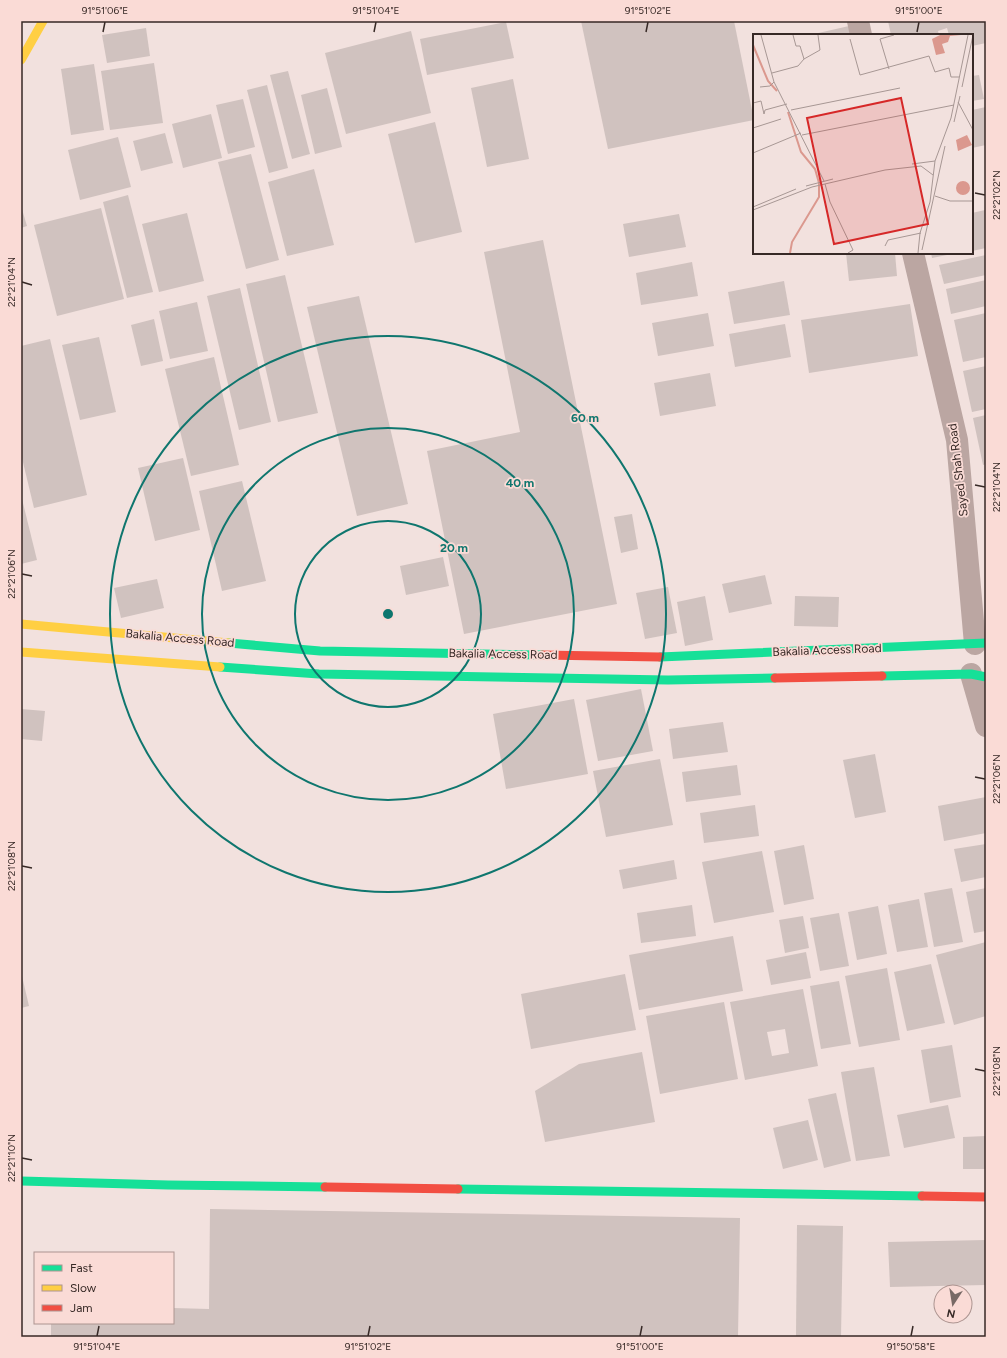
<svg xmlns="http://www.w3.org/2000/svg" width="1007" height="1358" font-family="Figtree,sans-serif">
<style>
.building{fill:#d0c2bf;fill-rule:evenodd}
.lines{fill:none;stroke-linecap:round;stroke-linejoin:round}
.street{stroke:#bba6a2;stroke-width:22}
.fast{stroke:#16e098;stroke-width:9}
.slow{stroke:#ffcf43;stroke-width:9}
.jam{stroke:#f24e42;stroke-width:9}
.ticks{fill:none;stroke:#372926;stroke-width:1.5}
.ring{fill:none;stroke:#0f766e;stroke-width:2}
.labels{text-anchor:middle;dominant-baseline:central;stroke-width:3.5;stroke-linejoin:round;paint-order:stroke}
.street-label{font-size:12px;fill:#372926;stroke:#fadbd6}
.inset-river{fill:none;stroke:#db988e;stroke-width:2}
.inset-road{fill:none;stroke:#a79794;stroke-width:1}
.view{fill:#d62828;fill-opacity:0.15;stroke:#d62828;stroke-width:2}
.inset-edge{fill:none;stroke:#372926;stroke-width:2}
.centre{fill:#0f766e;stroke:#fadbd6;stroke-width:2}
.ring-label{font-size:12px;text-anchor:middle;font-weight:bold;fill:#0f766e;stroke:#fadbd6;stroke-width:3.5;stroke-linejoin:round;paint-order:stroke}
.neatline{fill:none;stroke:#372926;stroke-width:1.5}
.ticks-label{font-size:10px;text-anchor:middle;fill:#372926}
</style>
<rect width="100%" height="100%" fill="#f2e1de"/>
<g class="building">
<polygon points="581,21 734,21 754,120 608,149"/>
<polygon points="888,21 986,21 986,43 972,46 972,35 949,35 947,28 938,31 939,35 891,35"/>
<polygon points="506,22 514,58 427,75 420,39"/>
<polygon points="849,26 851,35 814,35 814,34"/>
<polygon points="146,28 150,56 107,63 102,35"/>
<polygon points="411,31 431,113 346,134 325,53"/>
<polygon points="154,63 163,123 110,130 101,71"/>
<polygon points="94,64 104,130 71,135 61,69"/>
<polygon points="288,71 310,154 292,159 270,75"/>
<polygon points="979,75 984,99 972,101 972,76"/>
<polygon points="513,79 529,159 487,167 471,88"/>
<polygon points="267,85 288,168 269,173 247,90"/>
<polygon points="327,88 342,147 315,154 301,95"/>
<polygon points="243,99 255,147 228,154 216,105"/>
<polygon points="986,107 986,145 972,148 972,110"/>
<polygon points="211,114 222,158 183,168 172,124"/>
<polygon points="435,122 462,232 415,243 388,134"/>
<polygon points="165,133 173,163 141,171 133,141"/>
<polygon points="118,137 131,187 80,200 68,150"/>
<polygon points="251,154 279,260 246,269 218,162"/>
<polygon points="314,169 334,245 287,256 268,182"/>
<polygon points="128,195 153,292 127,298 103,202"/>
<polygon points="21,206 27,226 21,228"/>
<polygon points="101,208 124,299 57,316 34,225"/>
<polygon points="985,210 986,217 986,248 972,251 972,213"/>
<polygon points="187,213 204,281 159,292 142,224"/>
<polygon points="679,214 686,247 629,257 623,224"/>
<polygon points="543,240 617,604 464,634 427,451 520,432 484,252"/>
<polygon points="846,253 895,253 897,276 849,281"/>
<polygon points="931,253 952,253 952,254 932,258"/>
<polygon points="986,255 986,275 944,284 939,265"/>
<polygon points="692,262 698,296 641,305 636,273"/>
<polygon points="285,275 318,413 278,422 246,284"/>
<polygon points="986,280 986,306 951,314 946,289"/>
<polygon points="784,281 790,315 734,324 728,292"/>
<polygon points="240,288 271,422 239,430 207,296"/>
<polygon points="359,296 408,504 357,516 307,307"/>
<polygon points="197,302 208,351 170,359 159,311"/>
<polygon points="910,304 918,356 809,373 801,320"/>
<polygon points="708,313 714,346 658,356 652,323"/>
<polygon points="986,313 986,357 963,362 954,320"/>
<polygon points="154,319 163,361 141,366 131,325"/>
<polygon points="785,324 791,357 735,367 729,334"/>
<polygon points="99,337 116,412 80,420 62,345"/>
<polygon points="50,339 87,495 34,508 21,454 21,346"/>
<polygon points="214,357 239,465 191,476 165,369"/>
<polygon points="986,366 986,409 972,412 963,371"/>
<polygon points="710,373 716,406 660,416 654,383"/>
<polygon points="986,415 986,464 983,465 973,418"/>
<polygon points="183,458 200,530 155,541 138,468"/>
<polygon points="242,481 266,581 222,591 199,491"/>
<polygon points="21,495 37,560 21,564"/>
<polygon points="632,514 638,549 621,553 614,517"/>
<polygon points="443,557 449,586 406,595 400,566"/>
<polygon points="765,575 772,604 729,613 722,584"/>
<polygon points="157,579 164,608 121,618 114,588"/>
<polygon points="668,587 677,633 645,639 636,593"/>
<polygon points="705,596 713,640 685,646 677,602"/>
<polygon points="795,596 839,597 838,627 794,626"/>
<polygon points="641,689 653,751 598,761 586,700"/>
<polygon points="574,699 588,774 506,789 493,714"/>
<polygon points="21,709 45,711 42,741 21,739"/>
<polygon points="723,722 728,752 673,759 669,729"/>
<polygon points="875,754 886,812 855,818 843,760"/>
<polygon points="660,759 673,825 606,837 593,771"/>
<polygon points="737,765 741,795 686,802 682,772"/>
<polygon points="986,797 986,833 944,841 938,806"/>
<polygon points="755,805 759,836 704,843 700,813"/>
<polygon points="986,844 986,877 961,882 954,849"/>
<polygon points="804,845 814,899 784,905 774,851"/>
<polygon points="762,851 774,912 714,923 702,862"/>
<polygon points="674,860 677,879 623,889 619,870"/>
<polygon points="952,888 963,942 934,947 924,893"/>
<polygon points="986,888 986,931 974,933 966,892"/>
<polygon points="919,899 928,947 897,952 888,905"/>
<polygon points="692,905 696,936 641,943 637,913"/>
<polygon points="878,906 887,954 857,960 848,912"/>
<polygon points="839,913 849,966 820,971 810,918"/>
<polygon points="803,916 809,948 785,953 779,920"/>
<polygon points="733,936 743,991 639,1010 629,955"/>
<polygon points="986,942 986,1016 954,1025 936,955"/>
<polygon points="806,952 811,978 771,985 766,960"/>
<polygon points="931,964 945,1023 907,1031 894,972"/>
<polygon points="887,968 900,1040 859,1047 845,976"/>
<polygon points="21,972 29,1006 21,1008"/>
<polygon points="625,974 636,1030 531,1049 521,994"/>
<polygon points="839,981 851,1044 821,1049 810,986"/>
<path d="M803 989 818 1066 745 1080 730 1002ZM785 1029 789 1053 772 1056 767 1032Z"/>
<polygon points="724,1002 738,1079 660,1094 646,1016"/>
<polygon points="952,1045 961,1097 930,1103 921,1050"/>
<polygon points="642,1052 655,1122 545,1142 535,1091 579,1064"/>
<polygon points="874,1067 890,1156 856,1161 841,1072"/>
<polygon points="836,1093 851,1161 824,1168 808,1099"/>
<polygon points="948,1105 955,1138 904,1148 897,1115"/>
<polygon points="808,1120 818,1160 783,1169 773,1128"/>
<polygon points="986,1136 986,1169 963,1169 963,1137"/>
<polygon points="210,1209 740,1218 738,1337 51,1337 51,1323 173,1323 173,1308 209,1309"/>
<polygon points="797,1225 843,1226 841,1337 796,1337"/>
<polygon points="986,1240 986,1285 890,1287 888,1242"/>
</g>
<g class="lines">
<g class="street">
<polyline points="858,21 861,35"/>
<polyline points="913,253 957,440 975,644"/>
<polyline points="971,674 986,726"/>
</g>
<g class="fast">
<polyline points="229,643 320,651 542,655"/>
<polyline points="660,657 986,643"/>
<polyline points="220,667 319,674 668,680 775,678"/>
<polyline points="882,676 971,674 986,677"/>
<polyline points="21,1181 168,1185 325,1187"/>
<polyline points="458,1189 922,1196"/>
</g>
<g class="slow">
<polyline points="21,60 43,21"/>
<polyline points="21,624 229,643"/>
<polyline points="21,652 220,667"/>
</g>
<g class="jam">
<polyline points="542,655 660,657"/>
<polyline points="775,678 882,676"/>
<polyline points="325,1187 458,1189"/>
<polyline points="922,1196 986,1197"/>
</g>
</g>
<path class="ticks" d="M103 32 105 22M374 32 376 22M646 32 648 22M917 32 919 22M975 193 985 195M22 282 32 285M975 485 985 487M22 574 32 576M975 777 985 779M22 866 32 868M975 1069 985 1071M22 1158 32 1160M97 1336 99 1326M368 1336 370 1326M640 1336 642 1326M911 1336 913 1326"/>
<g class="ring">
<circle cx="388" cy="614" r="93"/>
<circle cx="388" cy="614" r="186"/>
<circle cx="388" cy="614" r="278"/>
</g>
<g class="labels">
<g class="street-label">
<text transform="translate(958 470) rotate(-97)">Sayed Shah Road</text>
<text transform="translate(180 638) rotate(5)">Bakalia Access Road</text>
<text transform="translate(827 650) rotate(-2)">Bakalia Access Road</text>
<text transform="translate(503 654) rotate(1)">Bakalia Access Road</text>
</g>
</g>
<g transform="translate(753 34)">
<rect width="220" height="220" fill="#f2e1de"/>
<path d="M187 1H208L197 2 195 8 189 10 192 19 183 21 179 5ZM214 101 219 111 205 117 203 106ZM203 154a7 7 0 1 1 14 0a7 7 0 1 1-14 0Z" fill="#db988e"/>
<path class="inset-river" d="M0 11 15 47 24 57M35 78 48 118 62 135 66 149V163L39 208 37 219"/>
<path class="inset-road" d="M8 1 21 48 71 147M40 1 43 12H47L51 25M97 5 107 41 176 22 182 38 196 34 198 43H206M136 35 127 5 141 1M19 39 45 32 51 25 67 16 65 1M7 53 17 52 21 48M209 53 220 1M205 68 220 96M0 69 8 67 11 80 12 76 34 70M38 76 147 54M201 88 207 62M0 94 28 85M49 101 201 71M0 119 48 99M159 130 182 127M72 150 77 168 100 216 95 219M53 152 80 145M182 162 197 167H220M0 173 43 155M0 176 59 153 132 136 168 132 180 141M132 212 135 206 168 199M169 216 192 112M165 219 167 199 177 168 182 127 198 84 215 1"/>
<path class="view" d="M148 64 175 190 81 210 54 84Z"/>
<rect width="220" height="220" class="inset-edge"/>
</g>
<circle cx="388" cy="614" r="6" class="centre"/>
<g class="ring-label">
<text x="585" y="422">60 m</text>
<text x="520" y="487">40 m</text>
<text x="454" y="552">20 m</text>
</g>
<rect width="1007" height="1358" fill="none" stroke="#fadbd6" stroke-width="44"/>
<rect x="34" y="1252" width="140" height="72" fill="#fadbd6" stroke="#ac9490"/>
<rect x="42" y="1265" width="20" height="6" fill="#16e098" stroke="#ac9490"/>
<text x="70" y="1272" font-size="12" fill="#372926">Fast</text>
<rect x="42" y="1285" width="20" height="6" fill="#ffcf43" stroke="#ac9490"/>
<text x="70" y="1292" font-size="12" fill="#372926">Slow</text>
<rect x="42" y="1305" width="20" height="6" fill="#f24e42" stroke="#ac9490"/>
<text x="70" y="1312" font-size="12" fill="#372926">Jam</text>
<g transform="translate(953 1304) rotate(192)"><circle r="19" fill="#fadbd6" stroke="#ac9490"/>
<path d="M0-3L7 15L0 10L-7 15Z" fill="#786966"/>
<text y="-6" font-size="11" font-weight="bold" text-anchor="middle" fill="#372926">N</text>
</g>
<rect x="22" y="22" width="963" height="1314" class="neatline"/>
<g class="ticks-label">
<text x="105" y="14">91°51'06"E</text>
<text x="376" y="14">91°51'04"E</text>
<text x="648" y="14">91°51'02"E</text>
<text x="919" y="14">91°51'00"E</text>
<text transform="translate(996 195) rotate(-90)" y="4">22°21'02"N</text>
<text transform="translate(11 282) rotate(-90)" y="4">22°21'04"N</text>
<text transform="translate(996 487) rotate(-90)" y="4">22°21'04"N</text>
<text transform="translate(11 574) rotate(-90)" y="4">22°21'06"N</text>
<text transform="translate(996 779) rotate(-90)" y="4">22°21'06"N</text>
<text transform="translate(11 866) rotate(-90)" y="4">22°21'08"N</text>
<text transform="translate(996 1071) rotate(-90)" y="4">22°21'08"N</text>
<text transform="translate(11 1158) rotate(-90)" y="4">22°21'10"N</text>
<text x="97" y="1350">91°51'04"E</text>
<text x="368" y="1350">91°51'02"E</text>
<text x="640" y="1350">91°51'00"E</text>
<text x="911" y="1350">91°50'58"E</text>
</g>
</svg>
